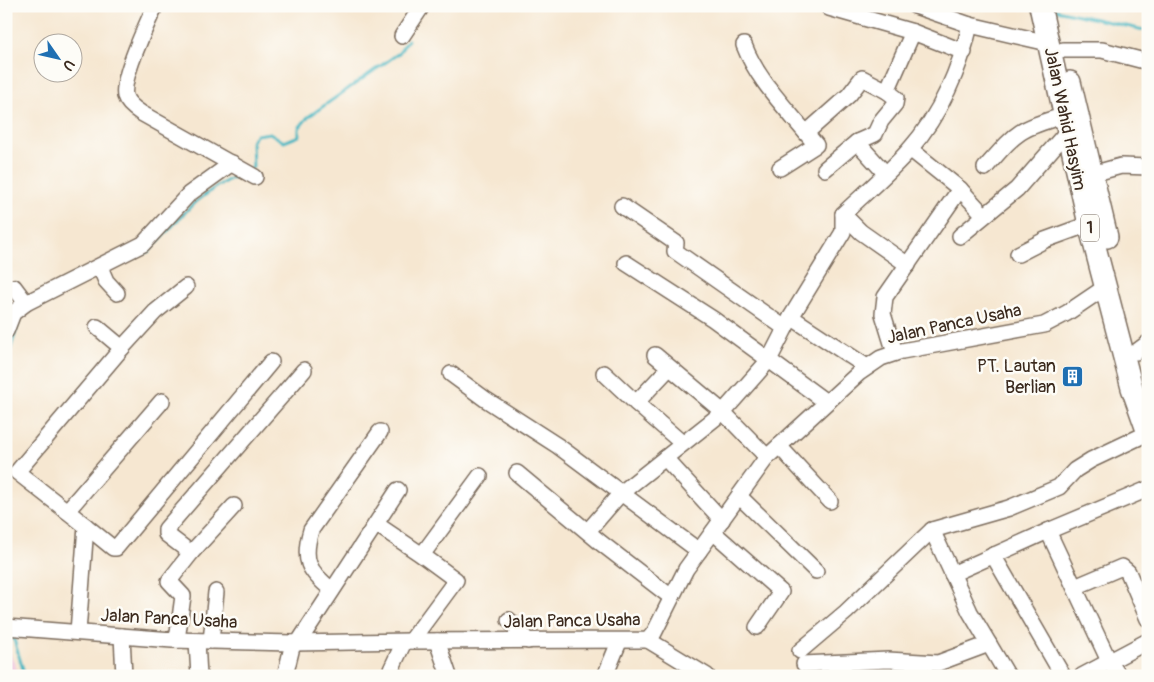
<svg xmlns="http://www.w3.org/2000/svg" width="1154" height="682" font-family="Pangolin,sans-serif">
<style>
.built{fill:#f2cfe1}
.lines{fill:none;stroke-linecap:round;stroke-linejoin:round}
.stream{stroke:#49b7c2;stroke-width:3}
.minor-casing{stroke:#7c6c5d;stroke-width:18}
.highway-casing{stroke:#7c6c5d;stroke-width:24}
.minor{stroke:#fff;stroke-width:15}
.highway{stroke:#fff;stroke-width:21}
.labels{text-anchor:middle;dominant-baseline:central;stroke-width:5;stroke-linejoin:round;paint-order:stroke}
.shield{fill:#fdfcf7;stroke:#75695f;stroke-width:1}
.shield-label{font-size:16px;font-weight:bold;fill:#3b2a1e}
.street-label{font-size:18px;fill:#3b2a1e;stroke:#fdfcf7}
.poi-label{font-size:18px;fill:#3b2a1e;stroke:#fdfcf7;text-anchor:end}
</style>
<rect width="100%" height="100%" fill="#fdfcf7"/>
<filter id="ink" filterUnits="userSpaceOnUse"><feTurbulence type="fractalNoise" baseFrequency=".02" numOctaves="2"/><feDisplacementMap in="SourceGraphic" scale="10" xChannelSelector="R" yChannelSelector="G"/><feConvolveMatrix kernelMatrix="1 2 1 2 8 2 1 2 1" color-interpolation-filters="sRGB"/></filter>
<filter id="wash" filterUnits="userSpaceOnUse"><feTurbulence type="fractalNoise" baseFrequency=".0096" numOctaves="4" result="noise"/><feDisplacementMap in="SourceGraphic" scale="20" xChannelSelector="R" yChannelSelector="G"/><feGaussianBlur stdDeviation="1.12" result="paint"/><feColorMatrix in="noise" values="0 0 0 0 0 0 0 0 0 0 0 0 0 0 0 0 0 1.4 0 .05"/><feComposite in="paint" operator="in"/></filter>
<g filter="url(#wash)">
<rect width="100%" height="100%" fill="#f6e7d1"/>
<polygon class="built" points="6,644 20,676 6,676"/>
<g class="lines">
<g class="stream">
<polyline points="1048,8 1148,31"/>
<polyline points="250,169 253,167 252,141 256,135 270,133 284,142 299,136 299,128 308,117 399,53 408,40"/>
<polyline points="118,265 149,251 192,205 217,186 240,174"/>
<polyline points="6,364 20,317 24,313"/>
<polyline points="6,612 9,622"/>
<polyline points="12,633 25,676"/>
</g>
</g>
</g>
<g filter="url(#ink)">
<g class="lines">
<defs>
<g id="minor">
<path d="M155 6C147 24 121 78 125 96 127 103 135 109 141 113L255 177"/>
<polyline points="915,6 970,25 1048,43"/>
<polyline points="829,8 913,32 964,52"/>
<polyline points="402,36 422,6"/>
<path d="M744 45C757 79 783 105 806 133"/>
<polyline points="1063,50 1102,50 1148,62"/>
<polyline points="857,142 875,134 881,121 895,104 896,98 887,91"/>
<polyline points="910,149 960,189 984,215"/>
<polyline points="780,168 816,145 806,133 849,95 862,78 887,91 913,32"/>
<path d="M985 168C1016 133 1017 129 1063 116"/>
<polyline points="825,169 857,142 885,173"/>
<polyline points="1092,174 1121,166 1148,167"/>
<polyline points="622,206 676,243 675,251 785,328"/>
<polyline points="843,214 861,232 908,265"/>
<polyline points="960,236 1017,189 1066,133"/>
<polyline points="1018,254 1045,240 1089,224"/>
<polyline points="100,267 106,281 117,293"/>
<polyline points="6,290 14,287 26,303"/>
<polyline points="791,317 867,367"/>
<polyline points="6,331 13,313 26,303 143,244 189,194 232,163"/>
<polyline points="122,348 155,312 186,287"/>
<polyline points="1136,352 1148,343"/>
<polyline points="895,353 883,314 885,297 960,189"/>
<polyline points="655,355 723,412 767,457"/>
<polyline points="604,373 636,403 669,368"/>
<polyline points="451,374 485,399 558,446 699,551"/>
<path d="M826 402 769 360 791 317 843 232V214C865 193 890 172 910 149 940 115 960 69 970 25"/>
<polyline points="636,403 682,443"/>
<polyline points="779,446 830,501"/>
<polyline points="665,458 722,520"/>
<polyline points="517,473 601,543 671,597"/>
<polyline points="739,496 816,571"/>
<polyline points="67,511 162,401"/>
<polyline points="376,524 422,555"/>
<polyline points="86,526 113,548 116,548 271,362"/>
<polyline points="932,530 970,612 1008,676"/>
<polyline points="588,531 621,493 723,412 769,360 713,319 626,263"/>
<polyline points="713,532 781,592 757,627"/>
<polyline points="191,553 234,506"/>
<polyline points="993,555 1063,676"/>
<polyline points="952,574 1048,531"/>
<polyline points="1075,587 1122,567 1128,572 1148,619"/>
<path d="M332 590C308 571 302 560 311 530L380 432"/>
<polyline points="509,620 528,641"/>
<polyline points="6,627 172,640 293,643 411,641 648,640 654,633 686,569 767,457 859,373 881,358 902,351 1044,325 1067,313 1107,286"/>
<polyline points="78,632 86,526 17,472 122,348 97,327"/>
<polyline points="122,636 124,676"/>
<polyline points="177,640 183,596 169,581 191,553 166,534 166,529 304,370"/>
<polyline points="648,640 707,676"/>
<polyline points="197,641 199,676"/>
<polyline points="211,641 216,592"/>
<polyline points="411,641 456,580 422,555 480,476"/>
<polyline points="437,641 449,676"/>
<polyline points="298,643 398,490"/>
<polyline points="800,651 846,612 932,530 1009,508 1059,487 1075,470 1091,460 1148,433"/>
<polyline points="804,664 888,660 938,663 989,644"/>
<polyline points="285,676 293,643"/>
<polyline points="388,676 404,642"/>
<polyline points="605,676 619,642"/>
<polyline points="1082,676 1148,641"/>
<polyline points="1119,676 1109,661 1048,531 1148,489"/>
</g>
<g id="highway">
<polyline points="1040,6 1089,224 1132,388 1148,433"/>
<polyline points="1070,82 1107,237"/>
</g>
</defs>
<use href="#minor" class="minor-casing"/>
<use href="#highway" class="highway-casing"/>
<use href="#minor" class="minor"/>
<use href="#highway" class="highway"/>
</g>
</g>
<defs>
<symbol id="building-square" viewBox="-11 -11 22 22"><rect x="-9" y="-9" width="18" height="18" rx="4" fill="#1f6fb2" stroke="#fdfcf7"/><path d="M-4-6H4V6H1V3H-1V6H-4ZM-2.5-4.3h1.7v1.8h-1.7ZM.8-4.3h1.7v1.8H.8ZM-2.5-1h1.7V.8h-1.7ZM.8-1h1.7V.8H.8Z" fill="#fff"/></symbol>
</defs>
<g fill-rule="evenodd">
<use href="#building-square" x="1060" y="364" width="25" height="25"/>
</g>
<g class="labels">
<rect class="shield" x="1081" y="214.5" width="18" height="27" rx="4"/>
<g class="shield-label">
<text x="1090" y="228">1</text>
</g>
<g class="street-label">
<text transform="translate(1065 119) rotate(78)">Jalan Wahid Hasyim</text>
<text transform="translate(954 324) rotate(-12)">Jalan Panca Usaha</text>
<text transform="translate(169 619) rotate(3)">Jalan Panca Usaha</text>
<text transform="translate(572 621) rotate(-1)">Jalan Panca Usaha</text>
</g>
<g class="poi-label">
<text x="1056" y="366">PT. Lautan<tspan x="1056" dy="21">Berlian</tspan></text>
</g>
</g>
<rect width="1154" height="682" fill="none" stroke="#fdfcf7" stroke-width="25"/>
<g transform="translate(58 58) rotate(124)"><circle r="24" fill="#fdfcf7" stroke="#afa8a0"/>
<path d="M0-4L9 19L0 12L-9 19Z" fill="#1f6fb2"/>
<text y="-8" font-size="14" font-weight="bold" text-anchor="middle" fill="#3b2a1e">U</text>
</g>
</svg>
